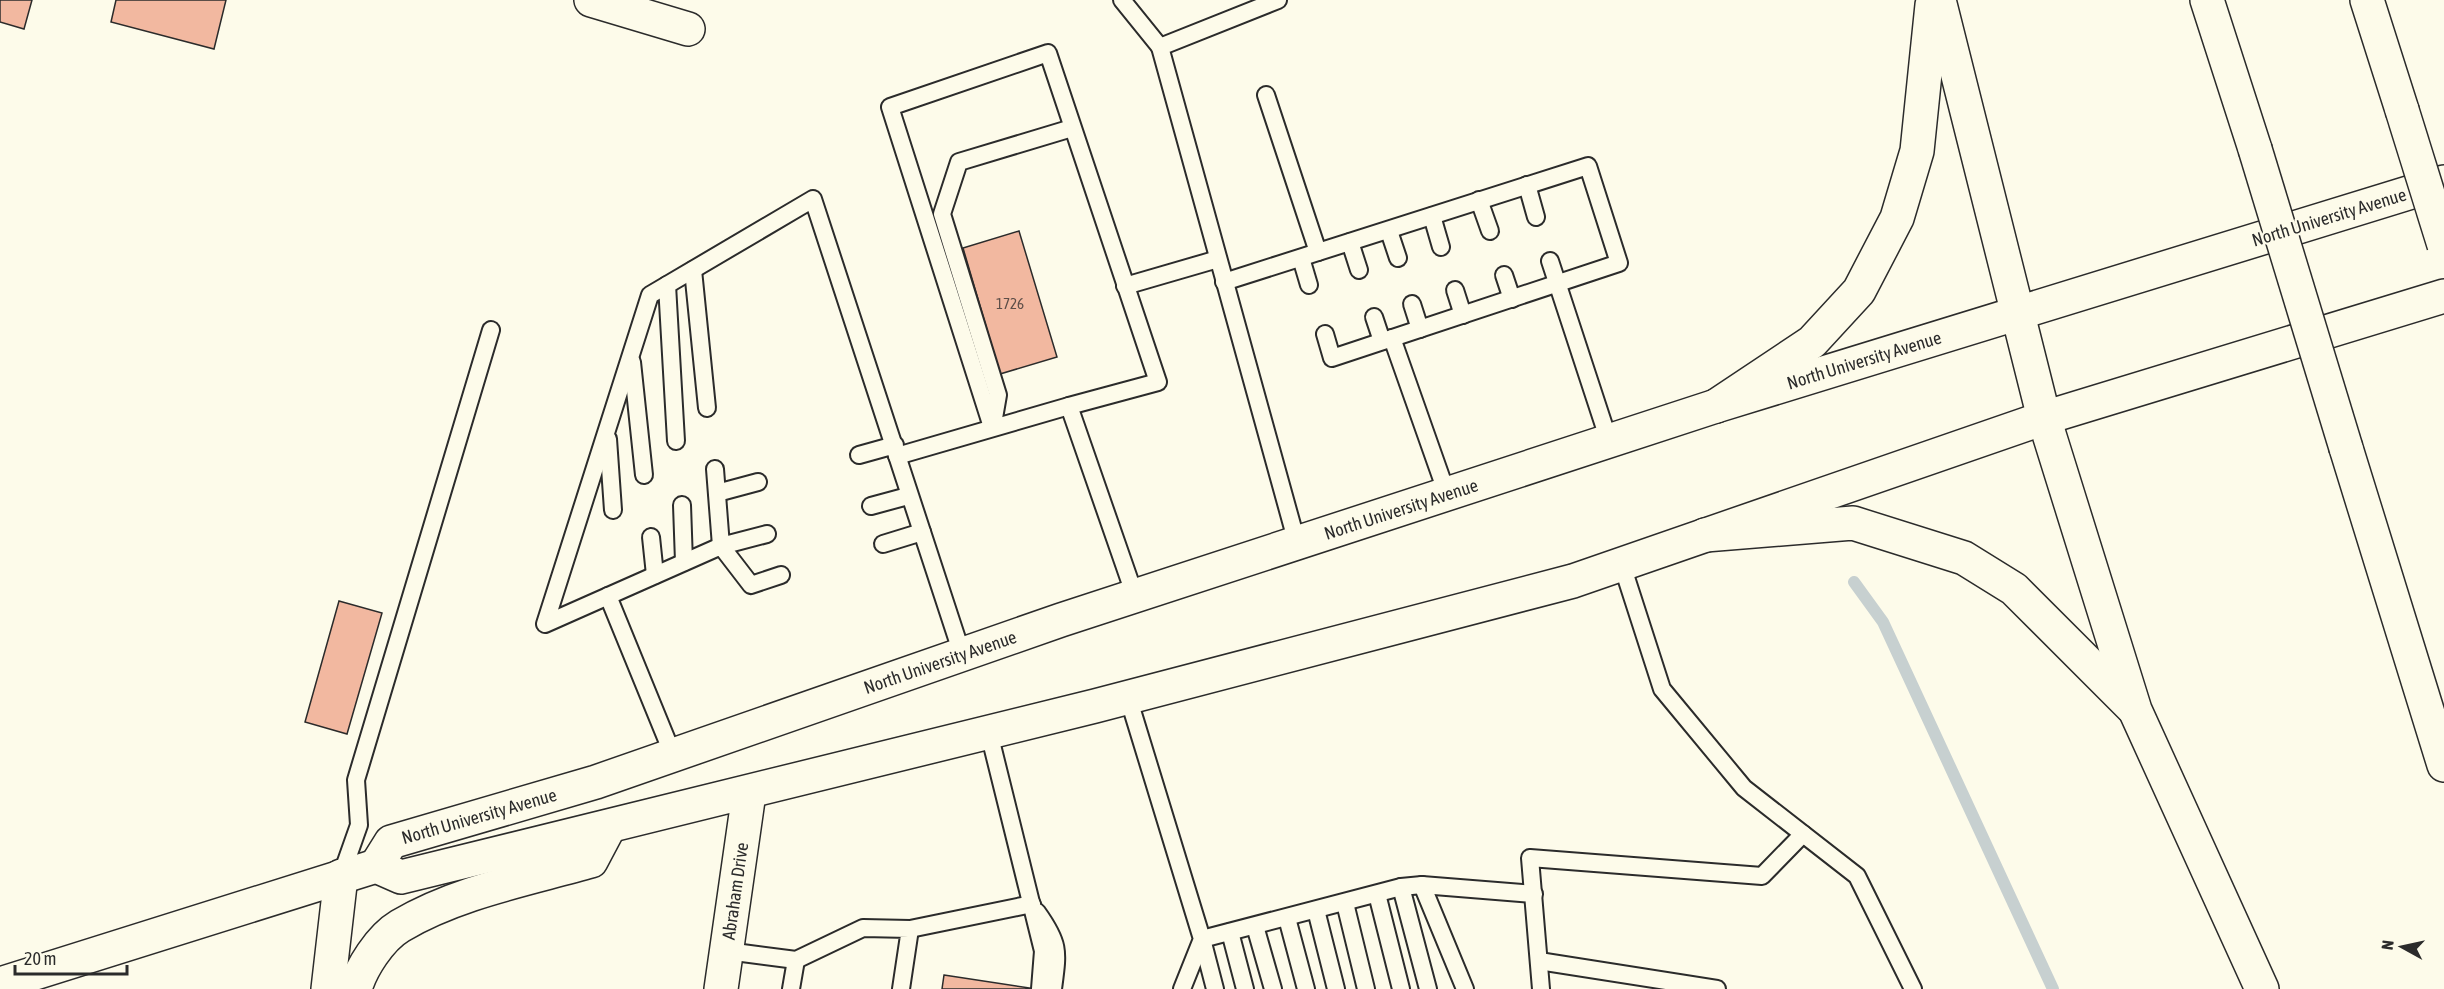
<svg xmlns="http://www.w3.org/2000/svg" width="2444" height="989" font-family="'Asap Condensed',sans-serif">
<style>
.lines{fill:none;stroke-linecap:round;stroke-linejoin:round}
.stream{stroke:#c7d0d0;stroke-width:12}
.building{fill:#f2b8a0;stroke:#2b2b2b;stroke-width:1.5}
.service-casing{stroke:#2b2b2b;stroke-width:20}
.minor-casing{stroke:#2b2b2b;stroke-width:36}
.tertiary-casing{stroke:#2b2b2b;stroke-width:36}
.primary-casing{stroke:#2b2b2b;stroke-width:36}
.motorway-casing{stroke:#2b2b2b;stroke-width:36}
.service{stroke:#fdfbea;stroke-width:16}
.minor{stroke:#fdfbea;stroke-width:33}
.tertiary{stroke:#fdfbea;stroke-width:33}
.primary{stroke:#fdfbea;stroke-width:33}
.motorway{stroke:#fdfbea;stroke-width:33}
.motorway-bridge-casing{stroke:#2b2b2b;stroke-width:36;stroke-linecap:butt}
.motorway-bridge{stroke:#fdfbea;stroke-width:33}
.labels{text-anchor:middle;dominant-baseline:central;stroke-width:4.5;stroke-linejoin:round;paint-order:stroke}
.number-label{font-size:15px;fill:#5d4e48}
.street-label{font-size:18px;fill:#2b2b2b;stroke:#fdfbea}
</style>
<rect width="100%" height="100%" fill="#fdfbea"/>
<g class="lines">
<polyline class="stream" points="1854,582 1883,622 2053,989"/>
</g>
<g class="building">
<polygon points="0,0 32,0 24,29 0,22"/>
<polygon points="116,0 226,0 214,49 111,22"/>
<polygon points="1019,231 1057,357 1000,374 963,248"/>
<polygon points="339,601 382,613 347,734 305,722"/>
<polygon points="944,975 1036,989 942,989"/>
</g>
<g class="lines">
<defs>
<g id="service">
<polyline points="1122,0 1160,47"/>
<polyline points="1278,0 1160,47 1297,543"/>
<polyline points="1266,95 1318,252"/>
<polyline points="1527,185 1536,217"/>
<polyline points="1479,200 1490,231"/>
<polyline points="1432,216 1441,247"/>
<polyline points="1389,231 1398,258"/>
<polyline points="1350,242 1359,270"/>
<polyline points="1301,258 1309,285"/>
<polyline points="1550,261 1609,441"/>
<polyline points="693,270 707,408"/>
<polyline points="1504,275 1512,299"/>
<polyline points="1224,282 1588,166 1619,263 1332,358 1325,334"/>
<polyline points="667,285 676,441"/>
<polyline points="1125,286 1218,259"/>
<polyline points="1455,290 1463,315"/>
<polyline points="1412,304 1420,329"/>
<polyline points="1374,317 1382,341"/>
<polyline points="1392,338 1447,494"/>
<polyline points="632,362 644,475"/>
<polyline points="993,424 998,395 942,214 959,162 1072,128"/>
<polyline points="992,427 890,107 1048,53 1158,382 1069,406 1135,596"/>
<polyline points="608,439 613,510"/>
<polyline points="859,455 895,445"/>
<polyline points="897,456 1069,406"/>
<polyline points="715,469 721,546 767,534"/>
<polyline points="717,493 758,482"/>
<polyline points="682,505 684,562"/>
<polyline points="871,506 908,496"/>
<polyline points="651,537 655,575"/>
<polyline points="883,544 922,532"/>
<polyline points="1622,565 1662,689 1744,788 1857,876 1913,989"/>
<polyline points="781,575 751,585 721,546 545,624 650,295 813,199 962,654"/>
<polyline points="608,596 673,755"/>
<polyline points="1128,697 1202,939 1182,989"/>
<polyline points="989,733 1043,951 1040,989"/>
<polyline points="341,876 359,825 356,780 491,330"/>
<polyline points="1422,885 1465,989"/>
<polyline points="1401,887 1428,989"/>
<polyline points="1377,894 1401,989"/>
<polyline points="1345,903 1366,989"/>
<polyline points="1316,910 1336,989"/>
<path d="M1037 912C1060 944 1058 951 1053 989"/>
<polyline points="1287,918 1306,989"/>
<polyline points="1255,926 1273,989"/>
<polyline points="910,929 1032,904"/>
<polyline points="1230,932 1245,989"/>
<polyline points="727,951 796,960 863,928 910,929 901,989"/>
<polyline points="1539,961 1717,989"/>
<polyline points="791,989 796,960"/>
<polyline points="1215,989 1202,939 1401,887 1422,885 1534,894"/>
<polyline points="1541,989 1530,858 1762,876 1803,834"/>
</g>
<g id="minor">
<polyline points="591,0 688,29"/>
<polyline points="721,989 749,793"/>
</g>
<polyline id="tertiary" points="328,989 341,876"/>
<g id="primary">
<polyline points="376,866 391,842 596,782 1061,620 1716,406 2444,182"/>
<polyline points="0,984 376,866 401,877 1095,706 1573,581 2044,418 2444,296"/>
<path d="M355 989C361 968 380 938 400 926 457 892 528 879 591 861L609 827"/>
</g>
<g id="motorway">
<polyline points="1939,0 2044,418 2135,710 2262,989"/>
<polyline points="2207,0 2255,149"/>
<polyline points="2367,0 2402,110"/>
<polyline points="1716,406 1812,342 1859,291 1897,218 1917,151 1932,5"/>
<polyline points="2346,448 2444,765"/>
<polyline points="1705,535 1853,523 1964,558 2014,589 2132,707"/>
</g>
</defs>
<use href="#service" class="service-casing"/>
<use href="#minor" class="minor-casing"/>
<use href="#tertiary" class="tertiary-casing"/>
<use href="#primary" class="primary-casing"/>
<use href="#motorway" class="motorway-casing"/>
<use href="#service" class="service"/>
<use href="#minor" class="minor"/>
<use href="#tertiary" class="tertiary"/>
<use href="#primary" class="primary"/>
<use href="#motorway" class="motorway"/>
<defs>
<g id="motorway-bridge">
<polyline points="2402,110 2444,245"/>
<polyline points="2255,149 2346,448"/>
</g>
</defs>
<use href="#motorway-bridge" class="motorway-bridge-casing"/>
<use href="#motorway-bridge" class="motorway-bridge"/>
</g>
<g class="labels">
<g class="number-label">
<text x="1010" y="303">1726</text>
</g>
<g class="street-label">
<text transform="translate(2329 217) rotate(-17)">North University Avenue</text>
<text transform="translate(1864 360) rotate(-17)">North University Avenue</text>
<text transform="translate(1401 509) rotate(-18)">North University Avenue</text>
<text transform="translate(940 662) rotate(-19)">North University Avenue</text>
<text transform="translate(479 816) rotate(-16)">North University Avenue</text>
<text transform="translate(735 891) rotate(-82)">Abraham Drive</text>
</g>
</g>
<g transform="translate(2402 947) rotate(278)" stroke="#fdfbea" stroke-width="4.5" paint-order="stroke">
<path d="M0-4.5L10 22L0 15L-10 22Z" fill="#2b2b2b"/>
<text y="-9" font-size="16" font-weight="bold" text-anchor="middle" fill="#2b2b2b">N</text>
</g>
<path d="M15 965v9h112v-9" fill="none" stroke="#2b2b2b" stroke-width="3"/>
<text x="24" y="965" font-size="18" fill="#2b2b2b" stroke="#fdfbea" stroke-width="4.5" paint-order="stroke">20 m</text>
</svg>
